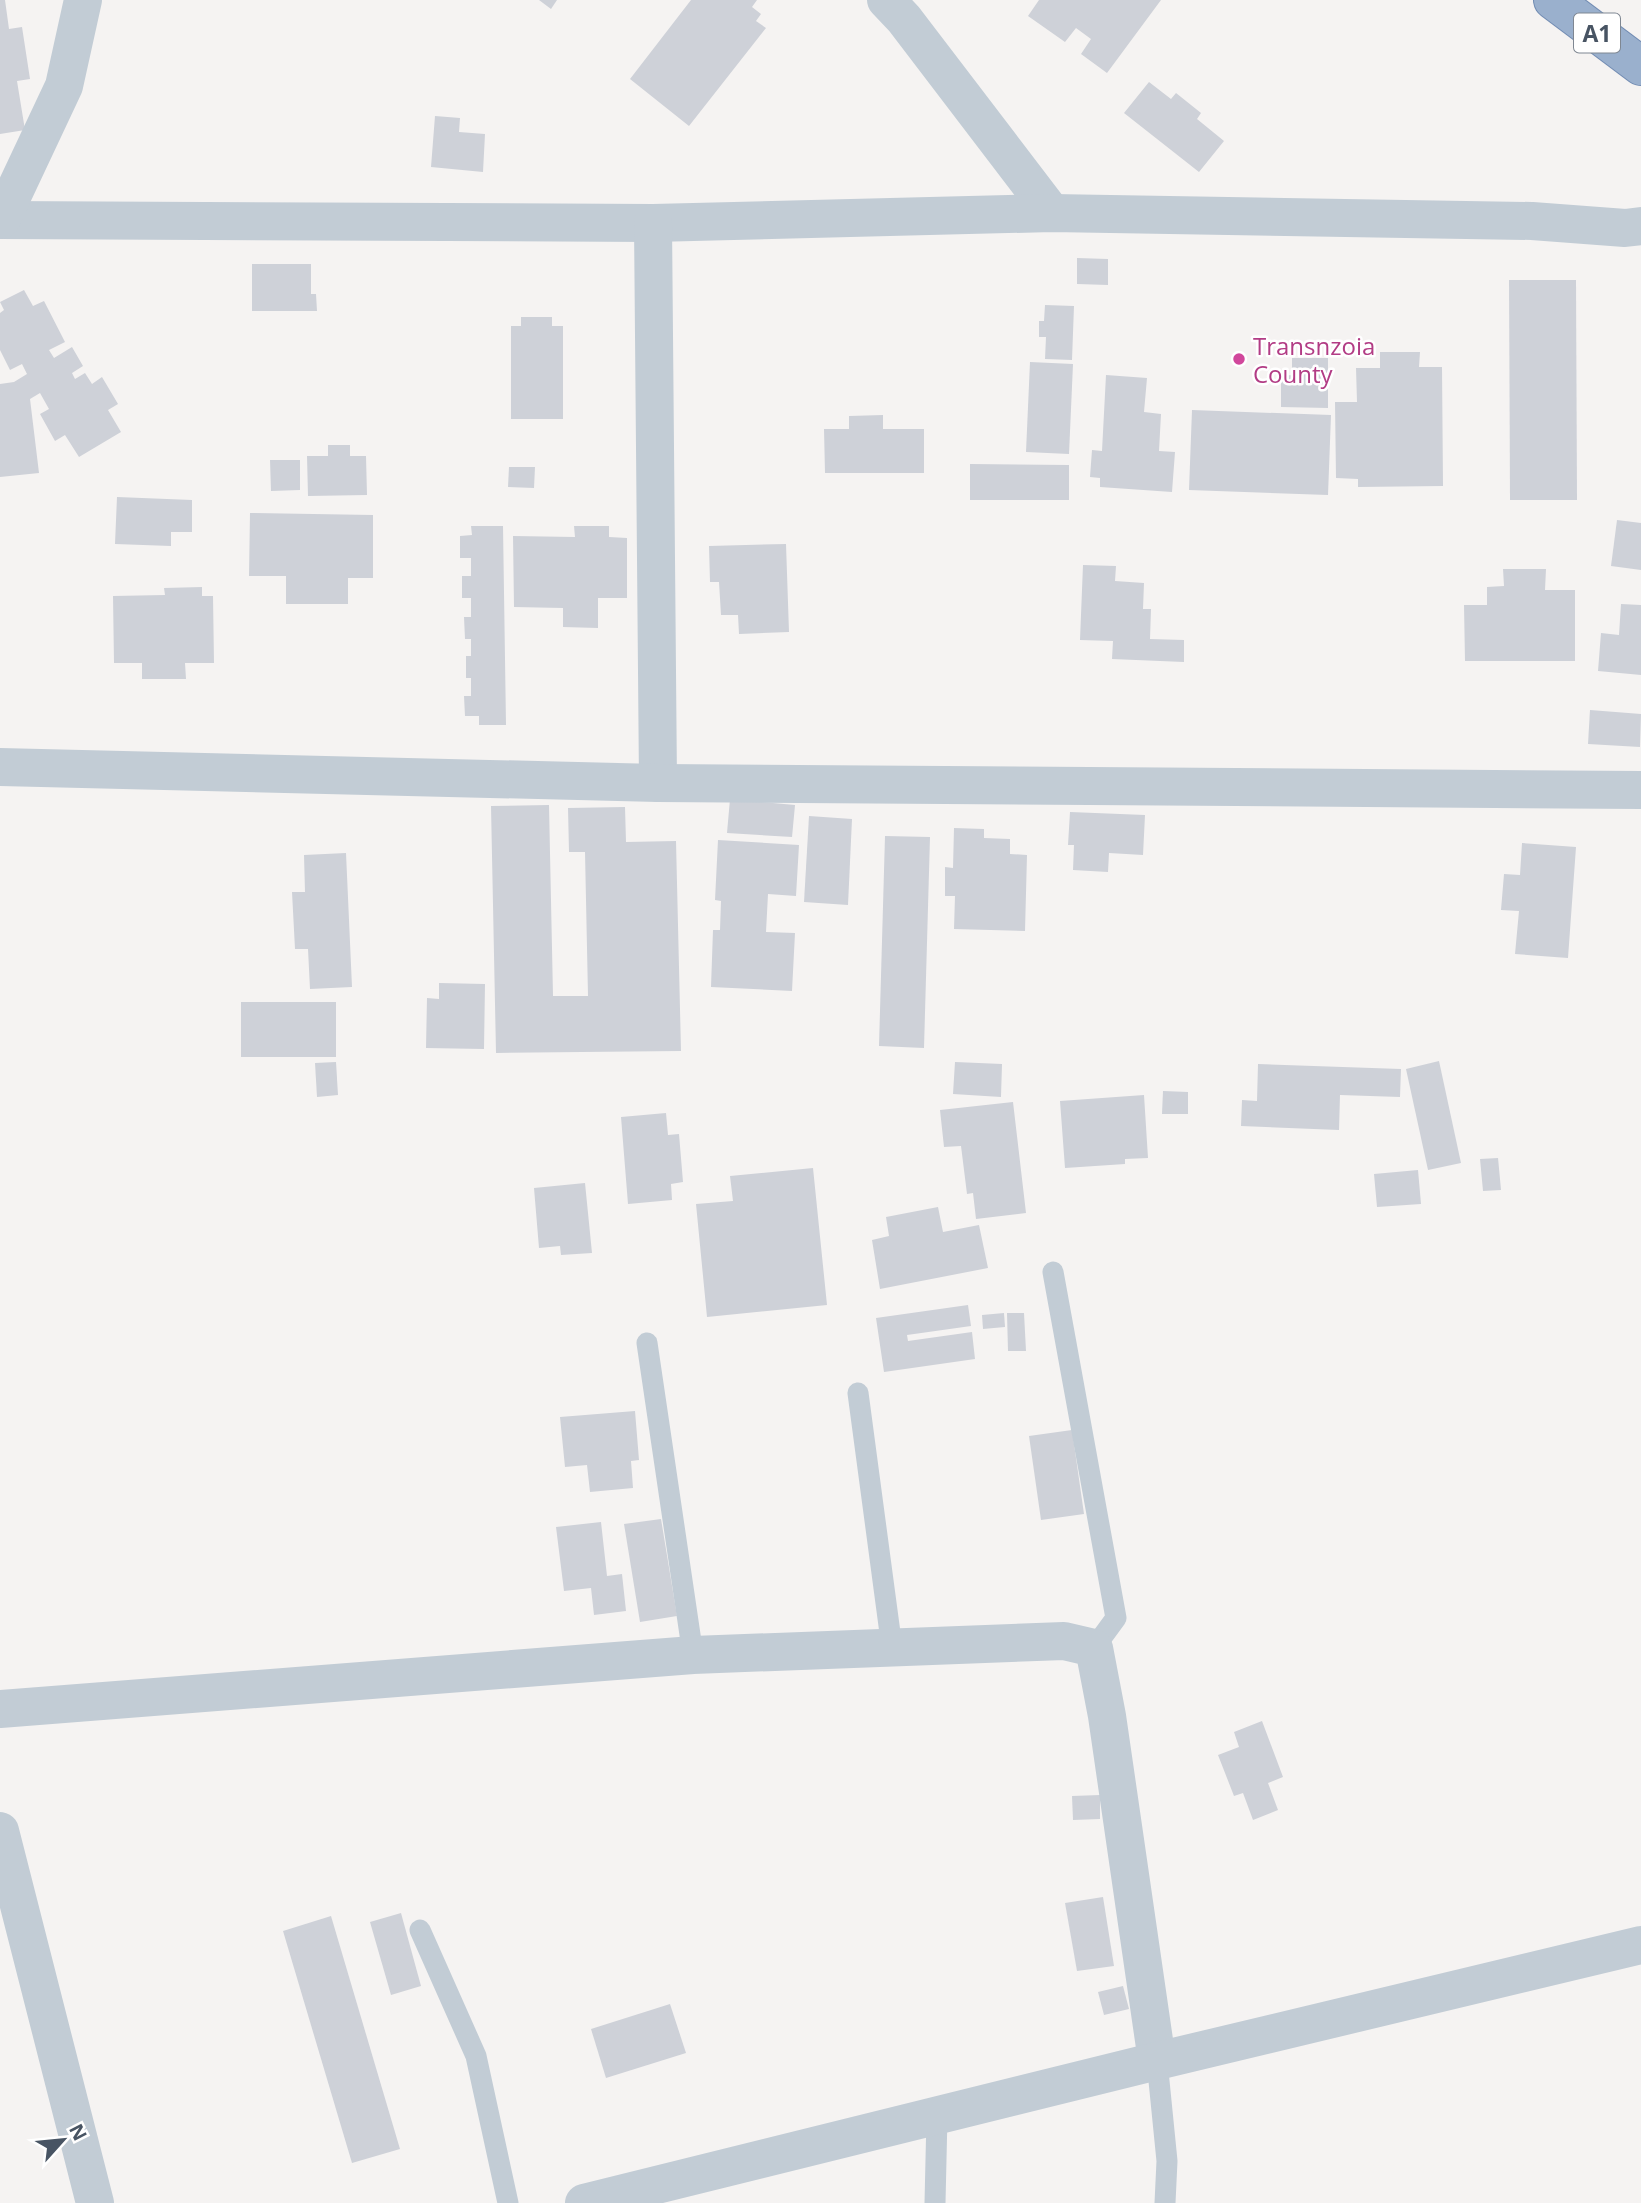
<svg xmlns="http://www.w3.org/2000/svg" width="1641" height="2203" font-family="'Open Sans',sans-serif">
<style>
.building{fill:#ced1d8}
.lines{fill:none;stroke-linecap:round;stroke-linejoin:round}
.trunk-casing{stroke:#708bb2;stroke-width:40}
.service{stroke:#c2ccd5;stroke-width:21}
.minor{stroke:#c2ccd5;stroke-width:38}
.tertiary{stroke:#c2ccd5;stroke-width:38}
.trunk{stroke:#9ab0cd;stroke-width:38}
.hotel-dot{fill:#d1479c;stroke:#fff;stroke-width:2.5}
.labels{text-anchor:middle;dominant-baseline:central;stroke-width:5;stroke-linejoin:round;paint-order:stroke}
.shield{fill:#fff;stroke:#7f8792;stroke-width:2}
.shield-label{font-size:23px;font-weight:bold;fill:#485463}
.hotel-label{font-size:24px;fill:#b23c85;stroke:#fff;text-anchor:start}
</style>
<rect width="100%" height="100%" fill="#f5f3f2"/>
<g class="building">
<polygon points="0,0 5,0 9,29 22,27 30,79 17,81 25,130 0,134"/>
<polygon points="539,0 557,0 551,9"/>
<polygon points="691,0 757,0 752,7 761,14 756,21 766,28 689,126 630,79"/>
<polygon points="1039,0 1161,0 1107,73 1081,54 1091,39 1076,28 1065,42 1028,16"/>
<polygon points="1149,82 1171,99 1176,93 1201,113 1197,119 1224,141 1199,172 1124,113"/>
<polygon points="435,116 460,118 459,132 485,134 483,172 431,167"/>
<polygon points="1077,258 1108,259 1108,285 1077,284"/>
<polygon points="252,264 311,264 311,294 316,294 317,311 252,311"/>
<polygon points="1509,280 1576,280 1577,500 1510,500"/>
<polygon points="24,290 33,306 44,301 65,342 49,350 54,358 72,347 83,366 72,373 75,379 85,373 92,384 102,377 118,404 108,410 121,432 79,457 65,435 55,441 40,414 49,409 40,393 30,399 39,473 0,477 0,384 14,382 27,374 22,364 10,370 0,350 0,313 4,310 0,302"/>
<polygon points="1045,305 1074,306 1072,360 1045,359 1046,337 1039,337 1039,321 1044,321"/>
<polygon points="521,317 552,317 552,326 563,326 563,419 511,419 511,326 521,326"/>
<polygon points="1380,352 1420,352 1419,367 1442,367 1443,486 1358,487 1358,479 1336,478 1335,402 1357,402 1356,368 1380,368"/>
<polygon points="1292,358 1328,358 1328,408 1281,407 1281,376 1292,375"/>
<polygon points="1030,362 1073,364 1069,454 1026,452"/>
<polygon points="1106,375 1147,378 1144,412 1161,414 1159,451 1175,452 1172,492 1100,487 1100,478 1090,477 1092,450 1102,451"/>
<polygon points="1192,410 1331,415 1328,495 1189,490"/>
<polygon points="883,415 883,429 924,429 924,473 825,473 824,429 849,429 849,416"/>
<polygon points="328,445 350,445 350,456 366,456 367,495 308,496 307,456 328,456"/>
<polygon points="270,460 300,460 300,490 271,491"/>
<polygon points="970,464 1069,465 1069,500 970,500"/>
<polygon points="509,467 535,467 534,488 508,487"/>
<polygon points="117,497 192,500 192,532 171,532 171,546 115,544"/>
<polygon points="250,513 373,515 373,578 348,578 348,604 286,604 286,576 249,576"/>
<polygon points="1617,520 1641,523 1641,570 1611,566"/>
<polygon points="471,526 503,526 506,725 479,725 479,716 465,716 464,696 471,696 471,678 466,678 466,656 471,656 471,639 465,639 464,617 471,617 471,598 462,598 462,576 471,576 471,558 460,558 460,536 472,535"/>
<polygon points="574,526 609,526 609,537 627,538 627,598 598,598 598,628 563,627 563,608 514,607 513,536 575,537"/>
<polygon points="786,544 789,632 739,634 738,615 721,615 719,582 710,582 709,546"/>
<polygon points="1083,565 1116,566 1115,581 1144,583 1143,609 1151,609 1150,639 1184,640 1184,662 1112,659 1113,641 1080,640"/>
<polygon points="1503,569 1546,569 1545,590 1575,590 1575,661 1465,661 1464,605 1487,605 1487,587 1504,586"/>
<polygon points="202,587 202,596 213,596 214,663 185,663 186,679 142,679 142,663 114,663 113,596 165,595 164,588"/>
<polygon points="1621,604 1641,605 1641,675 1598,671 1601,633 1619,635"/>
<polygon points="1590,710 1641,714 1640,747 1588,744"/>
<polygon points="730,799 795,805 792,837 727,833"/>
<polygon points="549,805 553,996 588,996 585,852 569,852 568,808 625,807 626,842 676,841 681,1051 496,1053 491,806"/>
<polygon points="1070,812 1145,815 1143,855 1109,853 1108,872 1073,870 1074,845 1068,845"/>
<polygon points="809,816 852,819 848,905 804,902"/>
<polygon points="954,828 984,829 984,838 1010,839 1010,854 1027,855 1025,931 954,929 955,896 945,896 945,867 953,868"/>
<polygon points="885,836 930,837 924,1048 879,1046"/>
<polygon points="718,840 799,845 796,896 768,894 766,932 795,933 792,991 711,987 713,930 720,930 721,901 715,900"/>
<polygon points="1522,843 1576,847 1568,958 1515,954 1519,911 1501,910 1504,874 1520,875"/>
<polygon points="346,853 352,987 310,989 308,949 295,949 292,892 305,892 304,855"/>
<polygon points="439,983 485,984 484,1049 426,1048 427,998 439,999"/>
<rect x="241" y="1002" width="95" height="55"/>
<polygon points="1439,1061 1461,1163 1428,1170 1406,1069"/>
<polygon points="336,1062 338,1095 317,1097 315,1063"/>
<polygon points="955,1062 1002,1064 1001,1097 953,1094"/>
<polygon points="1258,1064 1401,1069 1400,1097 1340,1095 1339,1130 1241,1126 1242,1100 1257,1101"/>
<polygon points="1163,1091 1188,1092 1188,1114 1162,1114"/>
<polygon points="1144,1095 1148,1158 1125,1159 1125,1164 1065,1168 1060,1101"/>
<polygon points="1013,1102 1026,1213 976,1219 973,1193 967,1194 961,1146 944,1147 940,1110"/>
<polygon points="666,1113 668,1135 679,1134 683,1182 671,1184 672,1200 628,1204 621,1117"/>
<polygon points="1498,1158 1501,1190 1483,1191 1480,1159"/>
<polygon points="813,1168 827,1305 707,1317 696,1204 733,1201 730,1176"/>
<polygon points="1418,1170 1421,1204 1377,1207 1374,1174"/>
<polygon points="585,1183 592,1253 561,1255 560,1246 539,1248 534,1188"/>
<polygon points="938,1207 943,1232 979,1225 988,1268 880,1289 872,1240 889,1236 886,1217"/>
<polygon points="968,1305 971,1326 907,1335 908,1341 972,1332 975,1359 884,1372 876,1318"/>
<polygon points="1004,1313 1005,1327 983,1329 982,1315"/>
<polygon points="1007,1313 1024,1313 1026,1351 1008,1351"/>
<polygon points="635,1411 639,1460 631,1461 633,1488 590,1492 587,1465 565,1467 560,1417"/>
<polygon points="1072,1430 1084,1514 1041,1520 1029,1436"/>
<polygon points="661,1519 677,1616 640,1622 624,1524"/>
<polygon points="601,1522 607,1576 622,1574 626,1611 594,1615 591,1588 564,1591 556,1527"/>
<polygon points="1262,1721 1283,1777 1268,1783 1278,1810 1253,1820 1243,1793 1234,1796 1218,1755 1239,1747 1234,1732"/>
<polygon points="1100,1795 1100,1819 1073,1820 1072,1796"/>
<polygon points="1103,1897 1114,1966 1077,1971 1065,1903"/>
<polygon points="401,1913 421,1986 391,1995 370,1922"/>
<polygon points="331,1916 400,2149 352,2163 283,1931"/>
<polygon points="1123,1986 1129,2009 1104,2015 1098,1992"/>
<polygon points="670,2004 686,2053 606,2078 591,2029"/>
</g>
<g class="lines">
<defs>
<polyline id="trunk" points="1553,0 1641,66"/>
</defs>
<use href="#trunk" class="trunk-casing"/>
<g class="service">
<polyline points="1053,1272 1116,1618 1094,1648"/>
<polyline points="647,1343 693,1655"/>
<polyline points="858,1393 892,1648"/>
<polyline points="420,1930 476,2056 508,2203"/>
<polyline points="1157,2061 1167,2161 1165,2203"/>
<polyline points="935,2203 937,2116"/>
</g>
<g class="minor">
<polyline points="886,0 904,19 1052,213"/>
<polyline points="0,220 653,223 1052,213 1532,221 1625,228 1641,226"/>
<polyline points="1,220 64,86 83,0"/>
<polyline points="653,223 658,783"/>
<polyline points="0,767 658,783 1641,790"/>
<polyline points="0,1709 693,1655 1064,1641 1094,1648 1107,1716 1157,2061"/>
<polyline points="0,1831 95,2203"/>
</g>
<polyline class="tertiary" points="584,2203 1157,2061 1641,1945"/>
<use href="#trunk" class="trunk"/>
</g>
<circle class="hotel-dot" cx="1239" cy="359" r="7"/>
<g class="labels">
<rect class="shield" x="1574" y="13.5" width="46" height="39" rx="5"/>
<g class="shield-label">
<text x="1597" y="33">A1</text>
</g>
<g class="hotel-label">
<text x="1253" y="345">Transnzoia<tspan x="1253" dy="28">County</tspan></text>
</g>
</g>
<g transform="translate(63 2140) rotate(63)" stroke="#ffffff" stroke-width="5" paint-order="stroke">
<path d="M0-5L12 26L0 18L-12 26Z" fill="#485463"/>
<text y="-10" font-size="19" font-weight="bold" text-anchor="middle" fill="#485463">N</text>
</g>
</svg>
